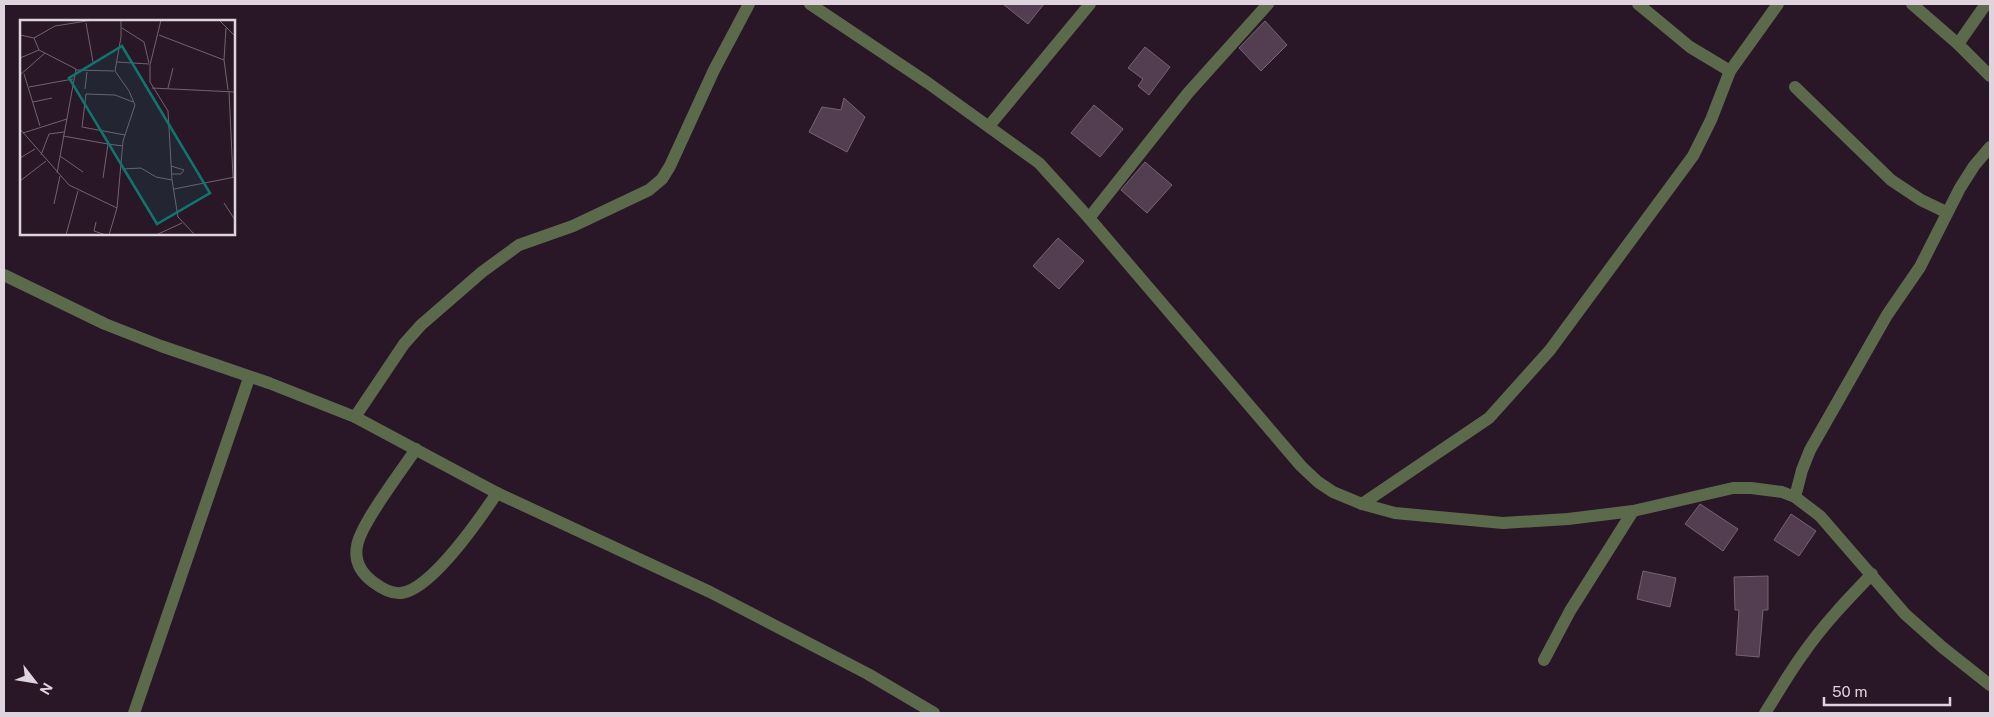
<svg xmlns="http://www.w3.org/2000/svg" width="1994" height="717" font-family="'Public Sans',sans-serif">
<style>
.building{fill:#523e50;stroke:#776174}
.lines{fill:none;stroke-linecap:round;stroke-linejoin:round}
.minor{stroke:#5c6a4c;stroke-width:12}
.inset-road{fill:none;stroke:#726271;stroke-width:1}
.view{fill:#0f766e;fill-opacity:0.15;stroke:#0f766e;stroke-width:2.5}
.inset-edge{fill:none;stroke:#dfd3de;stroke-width:2.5}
</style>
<rect width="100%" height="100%" fill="#291728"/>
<g class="building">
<polygon points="1003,4 1044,4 1028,24"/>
<polygon points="1265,21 1287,45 1261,71 1239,48"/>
<polygon points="1145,47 1170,67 1149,95 1138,86 1143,79 1128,68"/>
<polygon points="844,98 865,117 847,152 809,132 822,107 841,110"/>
<polygon points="1094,105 1123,129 1100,157 1071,133"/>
<polygon points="1145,162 1172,185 1147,213 1121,190"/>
<polygon points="1058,238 1084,261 1059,289 1033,266"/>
<polygon points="1700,504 1738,529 1723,551 1685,524"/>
<polygon points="1791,514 1816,531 1799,556 1774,540"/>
<polygon points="1643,571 1676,578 1670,607 1637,599"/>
<polygon points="1768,576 1768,610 1763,610 1759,657 1736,655 1739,610 1735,610 1734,577"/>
</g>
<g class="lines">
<g class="minor">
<polyline points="810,4 928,83 1039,163 1089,218 1301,466 1318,482 1333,492 1362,504 1395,513 1503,523 1568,519 1633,511 1733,488 1751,488 1782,492 1795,497 1820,516 1905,614 1942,647 1990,685"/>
<polyline points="1912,4 1958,44 1990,76"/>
<polyline points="1958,44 1986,4"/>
<polyline points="1730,71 1778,4"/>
<polyline points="1795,87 1891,180 1921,200 1946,212"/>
<polyline points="989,126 1090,4"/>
<polyline points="1089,218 1188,93 1268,4"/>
<polyline points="4,275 105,324 161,346 269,383 355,417 497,493 710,592 868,674 934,713"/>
<polyline points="355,417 404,344 421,325 482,272 519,245 573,226 649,190 662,179 670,166 714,70 749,4"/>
<path d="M416 449C402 470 360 525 357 546 354 562 361 573 373 582 381 588 392 594 401 593 431 590 481 517 497 493"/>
<polyline points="1795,497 1802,470 1810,450 1887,315 1920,267 1960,188 1974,166 1990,147"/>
<polyline points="1362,504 1489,418 1550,350 1693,156 1711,120 1730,71 1690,47 1638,4"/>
<polyline points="1544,660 1570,611 1633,511"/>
<polyline points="134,713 249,378"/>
<path d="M1765 713C1778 693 1789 673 1803 654 1823 625 1847 600 1872 574"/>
</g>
</g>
<g transform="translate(20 20)">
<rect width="215" height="215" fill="#291728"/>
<path class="inset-road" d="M141 0 130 45V62L148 91 152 160 158 197 175 215M199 0 215 16M66 3 73 42M102 8 124 22 129 43M206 8 204 40 208 70M0 15 14 18 35 6 73 0M139 15 204 40M14 18 19 30 56 49 37 153M0 38 19 30M97 42 129 44M56 50 94 51M4 54 20 106M0 55 25 33M9 67 53 59M132 68 215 72M148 68 153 48M65 69 67 52M209 71 213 157M13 82 32 78M0 109 49 165 97 188 103 121 115 85 109 71 95 51 101 17V0M3 113 47 99M105 115 62 107 66 74 95 75 113 82M43 116 88 124 83 158M88 124 103 126M21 135 29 114 44 112M40 136 63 152M0 138 15 129M151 146 164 150 161 154H152M102 149 121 148 136 157 152 160M0 161 26 141M154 169 215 157M204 183 215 200M34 184 40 156M76 202 74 211 86 215M46 215 58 171M89 215 97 188M136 215 162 203"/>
<path class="view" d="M102 26 190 173 137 204 49 58Z"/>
<rect width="215" height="215" class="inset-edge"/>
</g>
<rect width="1994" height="717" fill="none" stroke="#dfd3de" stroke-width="10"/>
<g transform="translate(35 682) rotate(121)" stroke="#291728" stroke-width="4" paint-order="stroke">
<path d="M0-4L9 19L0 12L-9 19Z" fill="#dfd3de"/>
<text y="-8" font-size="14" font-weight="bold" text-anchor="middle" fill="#dfd3de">N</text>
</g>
<path d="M1824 697v8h126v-8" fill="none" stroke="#dfd3de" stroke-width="2.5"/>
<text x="1832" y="697" font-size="15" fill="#dfd3de" stroke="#291728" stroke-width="4" paint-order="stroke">50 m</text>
</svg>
